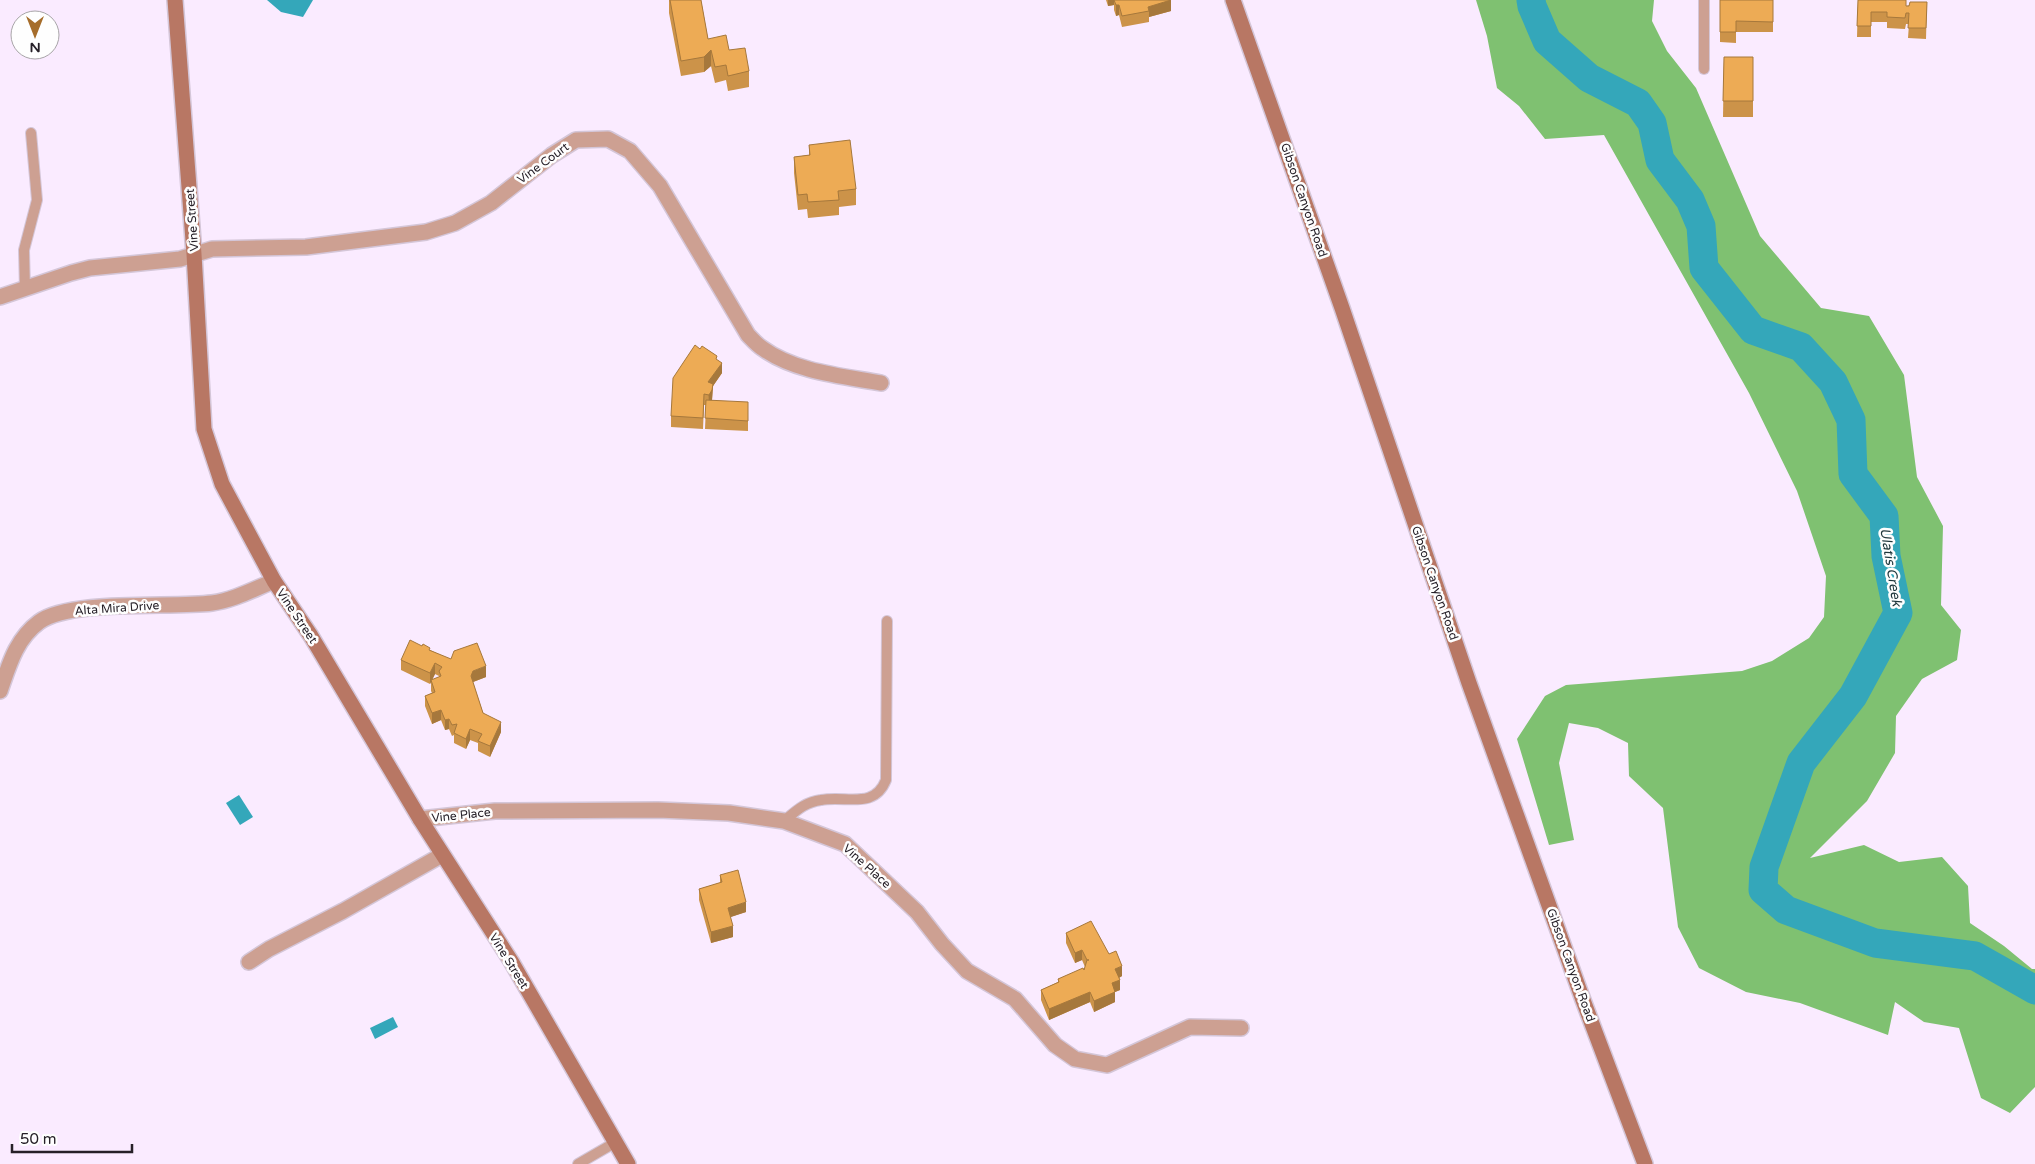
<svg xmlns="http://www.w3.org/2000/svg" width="2035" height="1164" font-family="'Varela Round',sans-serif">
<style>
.forest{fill:#7fc171}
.water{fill:#34a7ba}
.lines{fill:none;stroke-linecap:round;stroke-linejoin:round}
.river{stroke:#34a7ba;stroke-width:29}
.lane-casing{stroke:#d4c6d8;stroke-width:12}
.street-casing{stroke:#d4c6d8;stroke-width:18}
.secondary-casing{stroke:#d4c6d8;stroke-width:18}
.lane{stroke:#cda092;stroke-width:10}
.street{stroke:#cda092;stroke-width:15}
.secondary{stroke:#b87764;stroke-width:15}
.wall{fill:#cc9349;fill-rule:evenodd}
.shaded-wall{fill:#a6783c}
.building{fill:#edab55;stroke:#a6783c}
.labels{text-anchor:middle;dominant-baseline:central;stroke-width:5;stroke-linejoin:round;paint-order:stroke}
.street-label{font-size:12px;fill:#262028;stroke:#fefefe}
.water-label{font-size:14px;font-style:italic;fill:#1e363b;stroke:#fefefe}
</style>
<rect width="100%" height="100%" fill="#faebff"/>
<polygon class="forest" points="1476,0 1654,0 1652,21 1667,51 1696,88 1760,236 1821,308 1869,316 1904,375 1917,477 1943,526 1941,605 1961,630 1957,660 1922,679 1896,716 1895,753 1867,801 1810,858 1864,845 1899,862 1942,857 1968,886 1970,923 2004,946 2032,969 2035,969 2035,1087 2010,1113 1981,1098 1959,1028 1924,1022 1895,1002 1888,1035 1800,1003 1746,992 1699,968 1678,927 1663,808 1629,776 1628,743 1598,728 1569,723 1559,763 1574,840 1549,845 1517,739 1545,696 1566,685 1742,671 1772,661 1809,638 1824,617 1826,576 1797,491 1749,393 1604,135 1545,139 1519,106 1497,88 1487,36"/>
<g class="water">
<polygon points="267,0 313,0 303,17 281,12"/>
<polygon points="239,795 253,817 240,825 226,803"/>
<polygon points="393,1017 398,1027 375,1039 370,1028"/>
</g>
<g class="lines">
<polyline class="river" points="1531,0 1532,6 1547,41 1589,78 1638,103 1652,123 1660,160 1690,200 1701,226 1704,268 1753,330 1801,347 1833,382 1851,420 1853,474 1884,516 1886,556 1898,613 1853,696 1801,763 1764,867 1763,890 1786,910 1875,943 1975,956 2035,990"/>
<defs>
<g id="lane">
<polyline points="1704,69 1704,0"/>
<polyline points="25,290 24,250 37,200 31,133"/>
<path d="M784 821C796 811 805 802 821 800 846 795 874 810 886 780L887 621"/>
<polyline points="578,1164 616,1142"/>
</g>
<g id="street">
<path d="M0 297 71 273 90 268 180 259 212 249 306 247 426 232 455 223 491 203 552 155 576 140 608 139 630 151 660 186 748 335C752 339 757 345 762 348 795 372 842 376 881 383"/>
<path d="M0 691C9 665 16 639 39 622 70 599 171 608 212 603 234 600 254 589 274 581"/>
<polyline points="420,819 495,811 658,810 729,813 784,821 845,844 917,912 942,944 967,971 1015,999 1055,1045 1075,1059 1107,1065 1190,1027 1241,1028"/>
<polyline points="249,962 269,949 343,911 442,855"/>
</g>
<g id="secondary">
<polyline points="175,0 194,254 204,429 222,484 274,581 311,636 420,819 511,961 628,1164"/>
<polyline points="1233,0 1342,308 1469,683 1583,1000 1645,1164"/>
</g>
</defs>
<use href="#lane" class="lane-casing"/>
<use href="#street" class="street-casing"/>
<use href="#secondary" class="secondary-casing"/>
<use href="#lane" class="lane"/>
<use href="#street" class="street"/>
<use href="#secondary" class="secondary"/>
</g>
<g class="wall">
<polygon points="669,0 701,0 708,39 729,50 749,71 749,87 728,91 726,80 715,83 711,66 704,72 681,76 669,13"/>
<polygon points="1106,0 1171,0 1171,11 1149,17 1149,22 1122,27 1119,15 1116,16 1114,10 1114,5 1108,6"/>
<polygon points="1720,0 1773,0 1773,32 1736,32 1736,43 1720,42"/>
<polygon points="1858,0 1906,6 1927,2 1926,39 1908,38 1909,24 1906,24 1905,29 1887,28 1887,22 1871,22 1871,37 1857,37"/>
<polygon points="1724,57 1753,57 1753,117 1723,117"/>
<polygon points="809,145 856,189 856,205 839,207 839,215 808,218 807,209 798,210 794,173 794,157 809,155"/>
<polygon points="717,360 722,373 713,386 712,400 748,413 748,431 705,429 706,405 704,405 703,429 671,427 671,416"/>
<path d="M430 650 486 677 473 682 483 713 501 732 490 757 478 751V743L470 740 466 749 454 743V735L452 736 449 729 445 730 441 720 432 724 425 706V696L432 693 431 691V682L430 684 401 670V660ZM435 674 439 676V677L432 680Z"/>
<polygon points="720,875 746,912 730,917 733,937 711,943 699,900 699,889 720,883"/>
<polygon points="1066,933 1109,954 1122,976 1119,978 1120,990 1115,992 1115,1002 1094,1012 1090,1002 1049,1020 1041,1000 1041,990 1058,982 1058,979 1084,970 1085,967 1082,960 1075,963 1066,943"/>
</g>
<g class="shaded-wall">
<polygon points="1108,0 1114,0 1114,5 1108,6"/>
<polygon points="1171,0 1171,11 1149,17 1149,11 1148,7"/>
<polygon points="1116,5 1119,5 1119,15 1116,16"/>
<polygon points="711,50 711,66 704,72 704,57"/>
<polygon points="722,363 722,373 713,386 712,400 709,406 708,382"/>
<polygon points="435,663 435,674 430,684 430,673"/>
<polygon points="486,666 486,677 473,682 471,676 473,671"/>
<polygon points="441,710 441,720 432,724 432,713"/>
<polygon points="449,719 449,729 445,730 445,720"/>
<polygon points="501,722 501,732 490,757 490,746"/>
<polygon points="470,729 470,740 466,749 466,739"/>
<polygon points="746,902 746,912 728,918 728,908"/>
<polygon points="733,926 733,937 711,943 711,932"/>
<polygon points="1082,950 1082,960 1075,963 1075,953"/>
<polygon points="1122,966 1122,976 1115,980 1115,969"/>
<polygon points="1120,980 1120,990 1115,992 1115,1002 1094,1012 1094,1001 1112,983"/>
<polygon points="1090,992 1090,1002 1049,1020 1049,1009"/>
</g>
<g class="building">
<polygon points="670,0 701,0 708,39 726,35 729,50 745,48 749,71 728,76 726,65 715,67 711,50 704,57 681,61"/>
<polygon points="1114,0 1171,0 1148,7 1149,11 1122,16 1119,5 1116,5"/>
<polygon points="1720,0 1773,0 1773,22 1736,21 1736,32 1720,32"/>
<polygon points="1858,0 1906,0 1906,6 1909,6 1910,2 1927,2 1926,28 1908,28 1909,13 1906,13 1905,18 1887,17 1887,12 1871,12 1871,26 1857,26"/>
<polygon points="1724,57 1753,57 1753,101 1723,101"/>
<polygon points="850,140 856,189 838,191 839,200 808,202 807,194 798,195 794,157 810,155 809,145"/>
<polygon points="695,345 700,349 702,346 717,356 716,359 722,363 708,382 713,384 712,390 709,395 704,394 703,418 671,416 673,378"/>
<polygon points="706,400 748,402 748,421 705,418"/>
<polygon points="410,640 422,646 423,644 430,648 429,650 451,659 454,651 477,643 486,666 473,671 471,676 483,713 501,722 490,746 478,741 482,734 470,729 466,739 454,733 457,724 452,725 449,719 445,720 441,710 432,713 425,696 435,692 431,680 441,676 439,671 442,667 435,663 430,673 401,660"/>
<polygon points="738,870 746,902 728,908 733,926 711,932 699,889 722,882 720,875"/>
<polygon points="1091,921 1109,954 1116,951 1122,966 1115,969 1120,980 1112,983 1115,992 1094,1001 1090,992 1049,1009 1041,990 1059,982 1058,979 1083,968 1084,970 1087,960 1089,960 1087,960 1082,950 1075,953 1066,933"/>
</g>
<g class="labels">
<g class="street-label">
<text transform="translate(543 163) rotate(-36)">Vine Court</text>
<text transform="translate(1304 200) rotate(71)">Gibson Canyon Road</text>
<text transform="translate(192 220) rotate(-94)">Vine Street</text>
<text transform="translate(1435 583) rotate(71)">Gibson Canyon Road</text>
<text transform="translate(117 608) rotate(-4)">Alta Mira Drive</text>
<text transform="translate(297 616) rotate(56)">Vine Street</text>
<text transform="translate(461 815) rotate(-6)">Vine Place</text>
<text transform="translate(867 866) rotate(42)">Vine Place</text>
<text transform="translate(509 961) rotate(58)">Vine Street</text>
<text transform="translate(1571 965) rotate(70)">Gibson Canyon Road</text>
</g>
<g class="water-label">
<text transform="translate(1891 567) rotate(81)">Ulatis Creek</text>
</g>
</g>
<g transform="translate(35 35) rotate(180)"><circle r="24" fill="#fefefe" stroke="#a8a5a8"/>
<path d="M0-4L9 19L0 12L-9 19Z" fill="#a66d2b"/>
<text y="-8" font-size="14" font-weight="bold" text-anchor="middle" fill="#262028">N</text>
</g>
<path d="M12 1144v8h120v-8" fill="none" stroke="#262028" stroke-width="2.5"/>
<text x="20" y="1144" font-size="15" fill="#262028" stroke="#fefefe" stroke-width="4" paint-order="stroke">50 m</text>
</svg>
